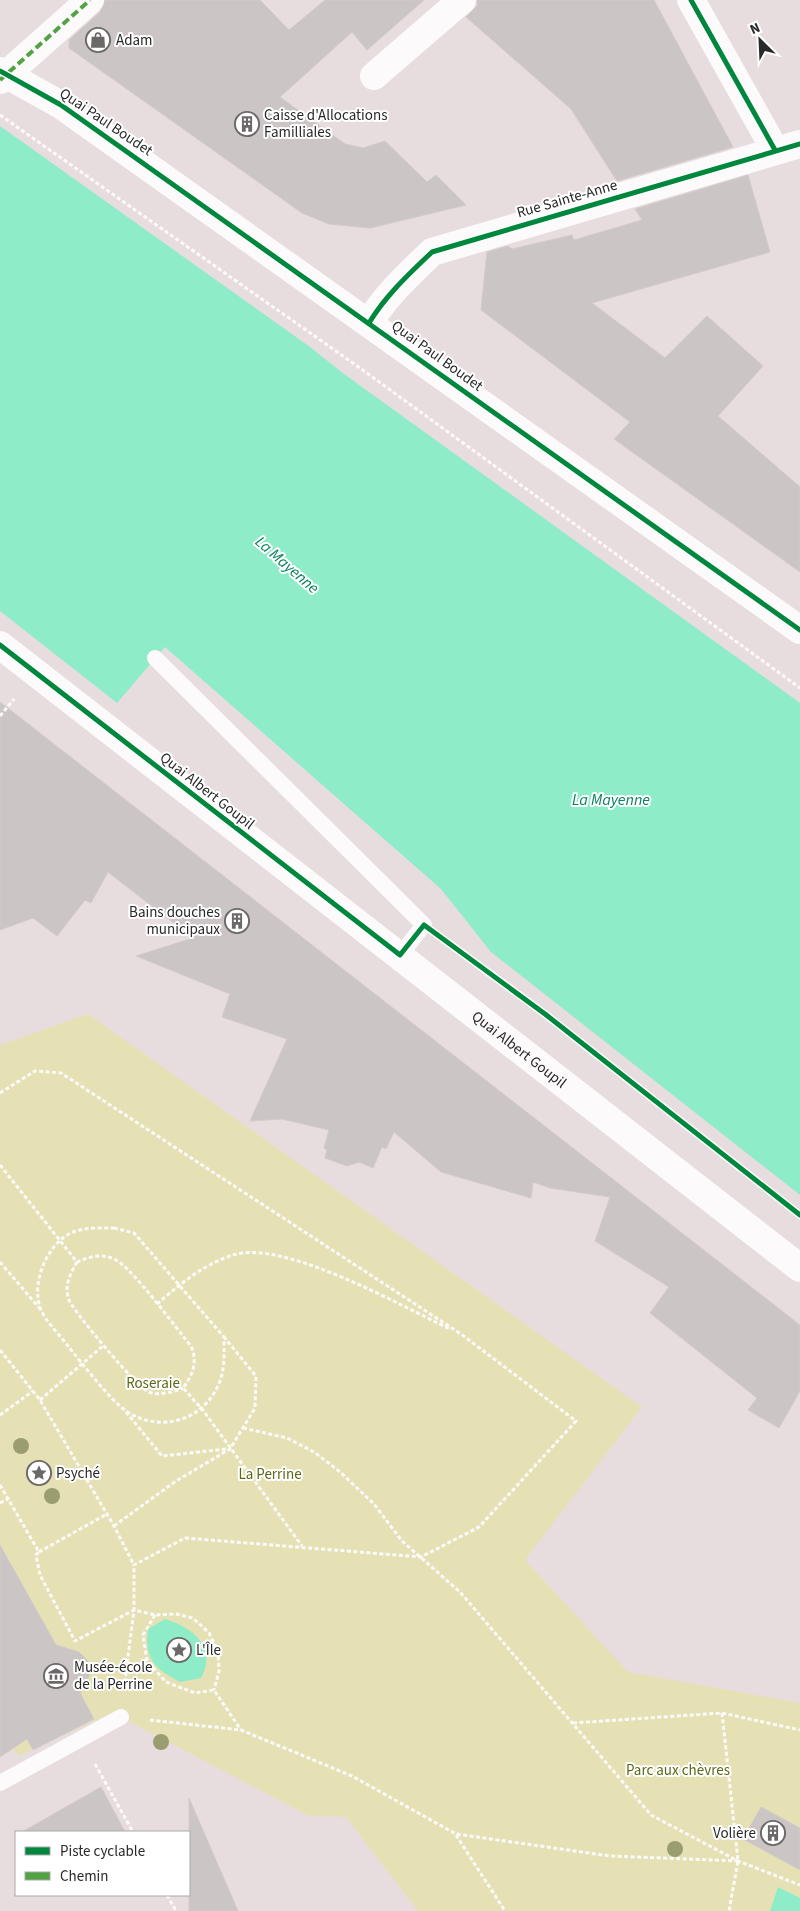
<svg xmlns="http://www.w3.org/2000/svg" width="800" height="1911" font-family="'Source Sans 3',sans-serif">
<style>
.green{fill:#e5e1b5}
.water{fill:#8eecc8}
.building{fill:#ccc5c5;stroke:#d3caca}
.lines{fill:none;stroke-linecap:round;stroke-linejoin:round}
.path{stroke:#fcfafa;stroke-width:3;stroke-dasharray:4 2.5;stroke-linecap:butt}
.lane{stroke:#fcfafa;stroke-width:16}
.street{stroke:#fcfafa;stroke-width:28}
.secondary{stroke:#fcfafa;stroke-width:28}
.quiet{stroke:#51a342;stroke-width:4;stroke-dasharray:8 4;stroke-linecap:butt}
.cycleway-casing{stroke:#fff;stroke-width:8}
.cycleway{stroke:#00873e;stroke-width:5}
.tree{fill:#9a9d70}
.labels{text-anchor:middle;dominant-baseline:central;stroke-width:4;stroke-linejoin:round;paint-order:stroke}
.poi-label{font-size:15px;fill:#292929;stroke:#fff;text-anchor:start}
.street-label{font-size:15px;fill:#292929;stroke:#fff}
.park-label{font-size:15px;fill:#5b6816;stroke:#fff}
.water-label{font-size:16px;font-style:italic;fill:#0a815f;stroke:#fff}
</style>
<rect width="100%" height="100%" fill="#e8ddde"/>
<polygon class="green" points="88,1014 642,1407 525,1560 628,1672 800,1703 800,1911 418,1911 346,1817 309,1816 121,1717 122,1708 19,1756 0,1733 0,1045"/>
<g class="water">
<polygon points="0,126 310,347 344,374 800,703 800,1195 491,952 441,889 165,647 117,703 0,611"/>
<path d="M165 1619C192 1627 218 1647 201 1678L180 1682C155 1669 144 1659 148 1629Z"/>
<polygon points="778,1887 800,1898 800,1911 770,1911"/>
</g>
<g class="building">
<polygon points="105,0 260,0 289,30 325,0 424,0 367,50 352,32 280,97 345,144 363,148 385,141 427,182 436,175 466,205 370,228 329,224 302,213 69,48 69,40 100,12"/>
<polygon points="477,0 654,0 733,147 617,181 571,109 466,17 477,6"/>
<polygon points="748,175 770,252 592,303 665,358 707,316 763,366 718,416 800,487 800,572 614,439 630,422 481,310 487,252 508,246 512,249 572,235 574,240 642,220 635,209"/>
<polygon points="0,702 800,1325 800,1391 779,1428 748,1410 757,1398 650,1313 669,1287 595,1241 610,1197 550,1188 533,1182 531,1198 441,1172 394,1132 386,1149 382,1147 373,1168 359,1162 347,1166 325,1158 327,1150 324,1148 329,1130 282,1119 250,1121 287,1039 222,1017 230,994 136,956 193,938 108,872 91,903 85,900 57,936 33,918 0,930"/>
<polygon points="0,1545 56,1645 79,1652 88,1661 90,1674 80,1693 94,1719 33,1750 27,1739 0,1757"/>
<polygon points="101,1787 125,1832 22,1832"/>
<polygon points="189,1798 238,1911 189,1911"/>
<polygon points="761,1807 800,1828 800,1870 743,1839"/>
</g>
<g class="lines">
<g class="path">
<polyline points="0,115 360,368 800,688"/>
<polyline points="0,716 14,699"/>
<polyline points="0,1093 35,1071 61,1073 461,1334 576,1421 479,1527 421,1557 185,1538 134,1565 134,1610 124,1688"/>
<path d="M0 1165 77 1262C89 1257 101 1253 114 1259 131 1266 176 1328 191 1346 198 1362 193 1374 183 1388L202 1409 302 1546"/>
<path d="M114 1228 134 1233 224 1337C224 1351 225 1365 221 1378 208 1419 162 1435 126 1411 111 1401 81 1362 68 1346 60 1335 46 1322 41 1310 30 1284 47 1243 73 1232 86 1227 101 1228 114 1228Z"/>
<polyline points="0,1262 41,1310"/>
<path d="M77 1262C70 1274 63 1287 70 1302 77 1315 137 1388 149 1392 159 1396 173 1392 183 1388"/>
<path d="M157 1304C180 1284 204 1264 233 1255 284 1239 401 1306 450 1329"/>
<polyline points="0,1350 40,1400 114,1526 134,1565"/>
<polyline points="40,1400 104,1345"/>
<polyline points="126,1412 162,1456 226,1449"/>
<polyline points="0,1415 33,1391"/>
<polyline points="243,1428 287,1438 314,1452 339,1471 374,1504 402,1541 460,1592 651,1815 738,1861 800,1885"/>
<polyline points="0,1485 39,1552 36,1555 40,1575 75,1641 134,1610 155,1615 176,1614 193,1618 209,1633 218,1651 219,1671 214,1690"/>
<polyline points="0,1503 8,1499"/>
<polyline points="114,1526 176,1481 230,1449 255,1408 256,1376 224,1337"/>
<polyline points="39,1552 107,1514"/>
<polyline points="155,1615 143,1635 147,1661 166,1682 195,1693 214,1690 241,1730"/>
<polyline points="722,1713 738,1861 729,1911"/>
<polyline points="150,1720 241,1730 352,1776 456,1834 610,1856 738,1861"/>
<polyline points="573,1723 722,1713 800,1730"/>
<polyline points="95,1764 133,1832"/>
<polyline points="456,1835 505,1911"/>
<polyline points="167,1895 176,1911"/>
</g>
<g class="lane">
<polyline points="155,658 424,925 400,955"/>
<polyline points="0,1783 121,1717"/>
</g>
<g class="street">
<polyline points="691,0 775,150"/>
<polyline points="374,76 462,0"/>
<polyline points="0,80 90,0"/>
</g>
<g class="secondary">
<polyline points="0,71 61,105 800,630"/>
<path d="M369 323C386 295 409 274 432 252L800 144"/>
<path id="s1" d="M0 645 800 1268"/>
</g>
<polyline class="quiet" points="0,80 90,0"/>
<defs>
<g id="cycleway">
<polyline points="691,0 775,150"/>
<polyline points="0,71 61,105 800,630"/>
<path d="M369 323C386 295 409 274 432 252L800 144"/>
<polyline points="0,645 400,955 424,925 545,1014 800,1215"/>
</g>
</defs>
<use href="#cycleway" class="cycleway-casing"/>
<use href="#cycleway" class="cycleway"/>
</g>
<g class="tree">
<circle cx="21" cy="1446" r="8"/>
<circle cx="52" cy="1496" r="8"/>
<circle cx="161" cy="1742" r="8"/>
<circle cx="675" cy="1849" r="8"/>
</g>
<defs>
<symbol id="shop-ring" viewBox="-11 -11 22 22"><circle r="9.5" fill="#fff" stroke="#6c6868" stroke-width="1.5"/><path d="M-5-2.5h2.3a2.7 3.5 0 0 1 5.4 0H5L5.5 6h-11ZM-1.5-2.5h3a1.5 2.3 0 0 0-3 0Z" fill="#6c6868"/></symbol>
<symbol id="building-ring" viewBox="-11 -11 22 22"><circle r="9.5" fill="#fff" stroke="#6c6868" stroke-width="1.5"/><path d="M-4-6H4V6H1V3H-1V6H-4ZM-2.5-4.3h1.7v1.8h-1.7ZM.8-4.3h1.7v1.8H.8ZM-2.5-1h1.7V.8h-1.7ZM.8-1h1.7V.8H.8Z" fill="#6c6868"/></symbol>
<symbol id="sight-ring" viewBox="-11 -11 22 22"><circle r="9.5" fill="#fff" stroke="#6c6868" stroke-width="1.5"/><path d="M0-6L1.8-2.2L6-1.7L2.9 1.2L3.7 5.4L0 3.3L-3.7 5.4L-2.9 1.2L-6-1.7L-1.8-2.2Z" fill="#6c6868"/></symbol>
<symbol id="museum-ring" viewBox="-11 -11 22 22"><circle r="9.5" fill="#fff" stroke="#6c6868" stroke-width="1.5"/><path d="M0-6L6-3V-2H-6V-3ZM-5-1h2V3h-2ZM-1-1h2V3h-2ZM3-1h2V3H3ZM-6 4H6V6H-6Z" fill="#6c6868"/></symbol>
</defs>
<g fill-rule="evenodd">
<use href="#shop-ring" x="84" y="26" width="28" height="28"/>
<use href="#building-ring" x="233" y="110" width="28" height="28"/>
<use href="#building-ring" x="223" y="907" width="28" height="28"/>
<use href="#sight-ring" x="25" y="1459" width="28" height="28"/>
<use href="#sight-ring" x="165" y="1636" width="28" height="28"/>
<use href="#museum-ring" x="42" y="1662" width="28" height="28"/>
<use href="#building-ring" x="759" y="1819" width="28" height="28"/>
</g>
<g class="labels">
<g class="poi-label">
<text x="116" y="40">Adam</text>
<text x="264" y="115">Caisse d'Allocations<tspan x="264" dy="17">Familliales</tspan></text>
<text x="220" y="912" text-anchor="end">Bains douches<tspan x="220" dy="17">municipaux</tspan></text>
<text x="56" y="1473">Psyché</text>
<text x="196" y="1650">L'Île</text>
<text x="74" y="1667">Musée-école<tspan x="74" dy="17">de la Perrine</tspan></text>
<text x="756" y="1833" text-anchor="end">Volière</text>
</g>
<g class="street-label">
<text transform="translate(106 122) rotate(34)">Quai Paul Boudet</text>
<text transform="translate(567 199) rotate(-16)">Rue Sainte-Anne</text>
<text transform="translate(437 356) rotate(36)">Quai Paul Boudet</text>
<text transform="translate(207 791) rotate(38)">Quai Albert Goupil</text>
<text stroke="none"><textPath href="#s1" startOffset="658">Quai Albert Goupil</textPath></text>
</g>
<g class="park-label">
<text x="153" y="1383">Roseraie</text>
<text x="270" y="1474">La Perrine</text>
<text x="678" y="1770">Parc aux chèvres</text>
</g>
<g class="water-label">
<text transform="translate(287 565) rotate(41)">La Mayenne</text>
<text x="611" y="800">La Mayenne</text>
</g>
</g>
<rect x="15" y="1831" width="175" height="65" fill="#ffffff" stroke="#a9a9a9"/>
<rect x="25" y="1847" width="25" height="8" fill="#00873e" stroke="#a9a9a9"/>
<text x="60" y="1856" font-size="15" fill="#292929">Piste cyclable</text>
<rect x="25" y="1872" width="25" height="8" fill="#51a342" stroke="#a9a9a9"/>
<text x="60" y="1881" font-size="15" fill="#292929">Chemin</text>
<g transform="translate(760 40) rotate(336)" stroke="#ffffff" stroke-width="4" paint-order="stroke">
<path d="M0-4L9 19L0 12L-9 19Z" fill="#292929"/>
<text y="-8" font-size="14" font-weight="bold" text-anchor="middle" fill="#292929">N</text>
</g>
</svg>
